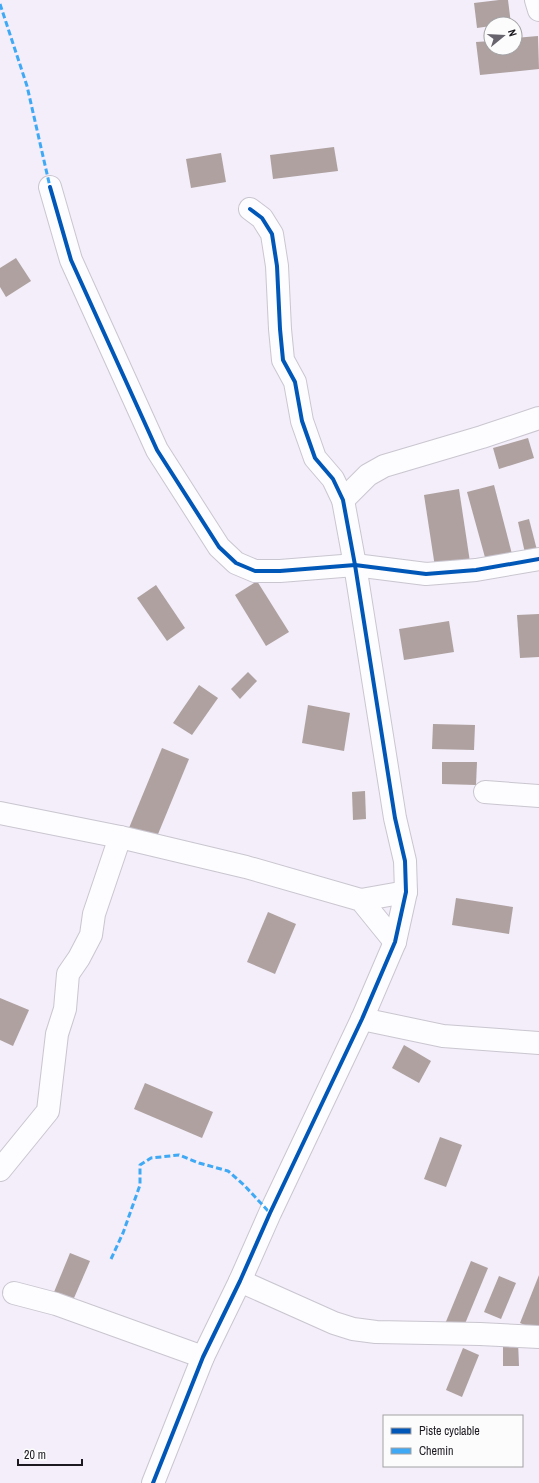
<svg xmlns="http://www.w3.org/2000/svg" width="539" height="1483" font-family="'Archivo Narrow',sans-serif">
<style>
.building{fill:#aea1a0}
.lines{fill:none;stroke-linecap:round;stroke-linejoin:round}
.street-casing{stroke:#cac6d0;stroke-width:24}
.street{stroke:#fdfcfe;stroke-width:22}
.quiet{stroke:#3fa9f5;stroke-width:3;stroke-dasharray:6 3;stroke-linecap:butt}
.cycleway-casing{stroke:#fcfcfc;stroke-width:6}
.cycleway{stroke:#0057b8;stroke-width:4}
</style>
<rect width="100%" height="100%" fill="#f3eef9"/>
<g class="building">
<polygon points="499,0 508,0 511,24 491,24 491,26 477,28 474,3"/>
<polygon points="538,36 539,69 480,75 476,42 491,41 491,48 515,48 515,38"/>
<polygon points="334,147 338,171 273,179 270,155"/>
<polygon points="221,153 226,182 191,188 186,159"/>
<polygon points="16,258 31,281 6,297 0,287 0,268"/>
<polygon points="528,438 534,458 499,469 493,448"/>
<polygon points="494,485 512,554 486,561 467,492"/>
<polygon points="459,489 470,562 435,567 424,495"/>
<polygon points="529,519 537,550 525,553 518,522"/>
<polygon points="257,581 289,632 266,646 235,595"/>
<polygon points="156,585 185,628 167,641 137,598"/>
<polygon points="539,614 539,657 520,658 517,615"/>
<polygon points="449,621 454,652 404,660 399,629"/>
<polygon points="248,672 257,681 240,699 231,689"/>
<polygon points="199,685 218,698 192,735 173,723"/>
<polygon points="308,705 350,713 344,751 302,743"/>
<polygon points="433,724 475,725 474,750 432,749"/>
<polygon points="162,748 189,759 156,839 129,828"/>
<polygon points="442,762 477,762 476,785 442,784"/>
<polygon points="365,791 366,819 353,820 352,792"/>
<polygon points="456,898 513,907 509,934 452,925"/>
<polygon points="268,912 296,924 275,974 247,962"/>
<polygon points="0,998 29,1010 13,1046 0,1040"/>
<polygon points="404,1045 431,1061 419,1083 392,1068"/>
<polygon points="145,1083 213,1112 202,1138 134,1109"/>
<polygon points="440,1137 462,1145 446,1187 424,1179"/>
<polygon points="70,1253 90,1261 71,1305 52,1297"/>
<polygon points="471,1261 488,1268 462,1331 445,1324"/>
<polygon points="539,1275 539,1331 520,1323"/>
<polygon points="499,1276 516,1283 501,1319 484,1312"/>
<polygon points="503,1341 518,1341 519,1366 503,1366"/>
<polygon points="463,1348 479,1355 462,1397 446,1390"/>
</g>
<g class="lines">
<defs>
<g id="street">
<polyline points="536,0 539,10"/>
<polyline points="50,187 71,260 157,450 219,547 236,563 255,571 280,571 355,565 426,574 476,570 539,559"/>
<polyline points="343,500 368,475 384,466 482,437 539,418"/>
<polyline points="485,792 539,796"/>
<polyline points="0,813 120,837 246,867 361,900 395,942"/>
<polyline points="361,900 406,892"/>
<polyline points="362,1019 443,1036 539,1043"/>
<polyline points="0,1170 48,1111 57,1034 65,1009 68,974 79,958 91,935 94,914 120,837"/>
<polyline points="240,1281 334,1323 353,1329 376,1332 480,1334 539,1337"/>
<polyline points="14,1293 56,1304 203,1357"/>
<polyline points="153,1483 203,1357 240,1281 270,1213 362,1019 395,942 406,892 405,861 395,818 355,565 343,500 333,479 315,458 302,421 295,382 283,360 280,329 277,266 272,234 262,218 250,209"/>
</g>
</defs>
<use href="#street" class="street-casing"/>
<use href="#street" class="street"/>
<g class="quiet">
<polyline points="0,4 27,86 50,187"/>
<polyline points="111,1259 123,1233 140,1185 140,1165 151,1158 179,1155 199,1163 228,1171 244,1185 270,1213"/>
</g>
<defs>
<g id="cycleway">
<polyline points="50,187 71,260 157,450 219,547 236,563 255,571 280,571 355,565 426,574 476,570 539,559"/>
<polyline points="153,1483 203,1357 240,1281 270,1213 362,1019 395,942 406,892 405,861 395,818 355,565 343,500 333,479 315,458 302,421 295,382 283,360 280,329 277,266 272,234 262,218 250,209"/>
</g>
</defs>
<use href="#cycleway" class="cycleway-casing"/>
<use href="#cycleway" class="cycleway"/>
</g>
<rect x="383" y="1415" width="140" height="52" fill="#fcfcfc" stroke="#a3a1a4"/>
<rect x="391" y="1428" width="20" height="6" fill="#0057b8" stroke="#a3a1a4"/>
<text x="419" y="1435" font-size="12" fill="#1d1921">Piste cyclable</text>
<rect x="391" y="1448" width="20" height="6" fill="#3fa9f5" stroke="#a3a1a4"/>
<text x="419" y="1455" font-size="12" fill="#1d1921">Chemin</text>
<g transform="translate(503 36) rotate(72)"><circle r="19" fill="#fcfcfc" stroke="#a3a1a4"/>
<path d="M0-3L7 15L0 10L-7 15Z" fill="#68646d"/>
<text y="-6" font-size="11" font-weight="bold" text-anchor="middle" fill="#1d1921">N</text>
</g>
<path d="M18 1459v6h64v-6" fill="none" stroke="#1d1921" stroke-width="2"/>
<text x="24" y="1459" font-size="12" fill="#1d1921" stroke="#fcfcfc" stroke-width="3" paint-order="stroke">20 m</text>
</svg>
